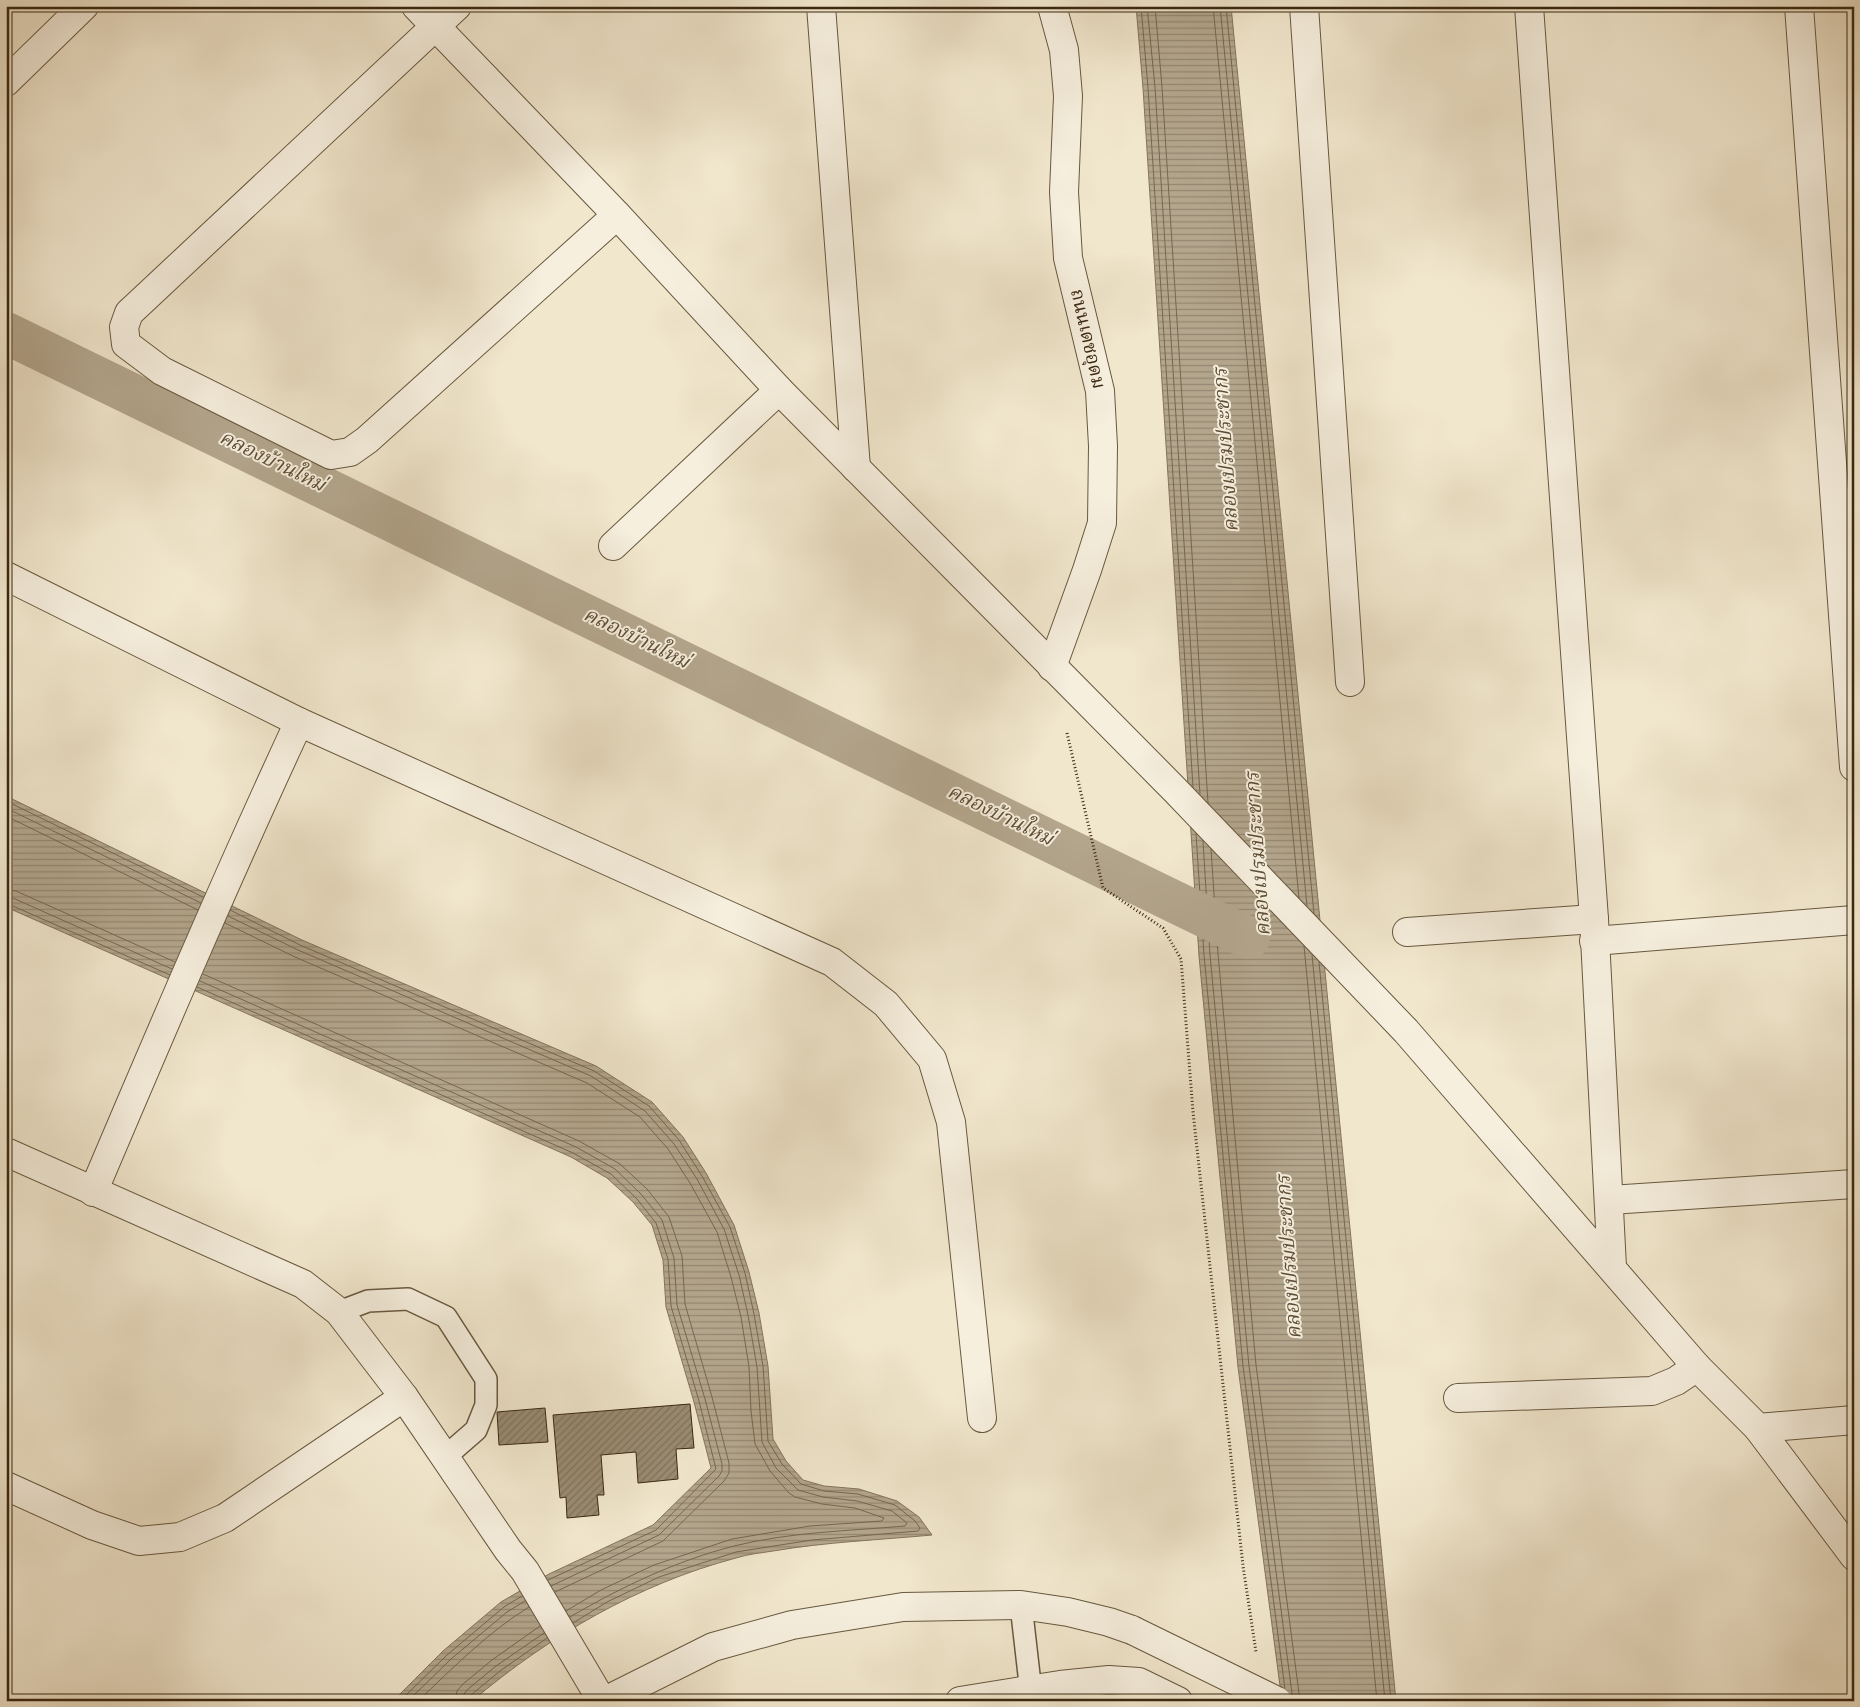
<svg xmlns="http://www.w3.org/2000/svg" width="1860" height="1707" font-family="Vollkorn,'Noto Serif Thai',serif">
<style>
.water{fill:url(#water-rules);stroke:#83745b}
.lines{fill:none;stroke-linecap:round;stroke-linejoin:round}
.shore{stroke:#76674e;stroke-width:1}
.canal{stroke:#b3a68d;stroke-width:42}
.building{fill:url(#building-hatch);stroke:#3a2810}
.lane-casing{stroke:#68583f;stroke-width:24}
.street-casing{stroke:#68583f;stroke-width:30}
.path{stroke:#3a2810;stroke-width:3;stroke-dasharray:1 2.5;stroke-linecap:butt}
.lane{stroke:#f6efde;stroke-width:21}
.street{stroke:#f6efde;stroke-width:28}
.street-bridge-casing{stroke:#68583f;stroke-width:30;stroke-linecap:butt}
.street-bridge{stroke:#f6efde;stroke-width:28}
.labels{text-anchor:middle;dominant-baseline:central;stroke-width:4;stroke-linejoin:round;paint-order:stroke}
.street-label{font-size:19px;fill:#3a2810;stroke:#f6efde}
.water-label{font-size:20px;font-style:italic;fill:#5e4e36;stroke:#f6efde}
</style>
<defs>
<pattern id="water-rules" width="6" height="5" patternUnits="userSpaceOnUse" patternTransform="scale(1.25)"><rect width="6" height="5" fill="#b3a68d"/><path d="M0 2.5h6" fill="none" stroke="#938772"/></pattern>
<pattern id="building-hatch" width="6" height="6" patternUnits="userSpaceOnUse" patternTransform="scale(1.25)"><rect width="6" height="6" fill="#998b72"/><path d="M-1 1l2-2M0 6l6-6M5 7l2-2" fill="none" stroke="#7e725c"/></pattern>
</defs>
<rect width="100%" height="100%" fill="#f1e7cd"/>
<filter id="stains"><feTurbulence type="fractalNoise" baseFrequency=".004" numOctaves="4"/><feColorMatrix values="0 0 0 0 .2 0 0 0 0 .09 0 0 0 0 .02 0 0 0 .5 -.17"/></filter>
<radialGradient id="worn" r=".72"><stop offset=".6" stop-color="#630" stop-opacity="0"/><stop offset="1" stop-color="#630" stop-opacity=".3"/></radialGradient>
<g class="water">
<polygon points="1136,6 1231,6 1396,1701 1282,1701 1238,1367 1199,956 1143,88"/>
<path d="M6 796 302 940 596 1066 652 1102 683 1137 706 1173 734 1225 749 1272 759 1313 768 1366 773 1439 786 1461 803 1480 824 1486 859 1489 897 1501 919 1517 932 1535C879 1540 826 1542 773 1551 761 1553 748 1554 736 1558 638 1584 549 1636 472 1701H393L443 1651 501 1602 549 1574 653 1525 711 1468 694 1402 666 1307 663 1260 652 1225 633 1202 607 1178 571 1157 6 907Z"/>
</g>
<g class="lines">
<g class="shore">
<polyline points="1141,6 1148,88 1193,787"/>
<polyline points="1147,6 1155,87 1200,794"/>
<polyline points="1155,6 1162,87 1208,803"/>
<polyline points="1213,6 1299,898"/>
<polyline points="1220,6 1307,906"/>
<polyline points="1226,6 1314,914"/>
<polyline points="6,801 203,897"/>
<polyline points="6,808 201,903"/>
<polyline points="6,816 198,910"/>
<polyline points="1196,834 1204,955 1243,1366 1285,1689"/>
<polyline points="1203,841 1210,955 1249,1366 1293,1701"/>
<polyline points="1211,849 1218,954 1256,1365 1300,1701"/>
<polyline points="6,889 16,891 175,962"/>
<polyline points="6,897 13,898 172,969"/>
<polyline points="6,903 170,975"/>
<polyline points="230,910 300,945 594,1071 649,1106 679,1140 702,1176 730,1227 745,1273 754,1314 763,1366 768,1441 782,1464 801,1484 824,1491 858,1494 895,1505 915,1521 920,1528 918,1531 812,1540 736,1552 659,1577 607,1602 573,1623"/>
<path d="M228 916 298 950 591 1076 645 1111 674 1144 697 1179 724 1229 739 1275 748 1315 757 1367 762 1442 776 1468 798 1490 823 1497 857 1501 892 1511 907 1523 905 1526C848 1531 790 1532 734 1546 676 1561 621 1587 570 1617"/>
<polyline points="225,923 295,957 587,1083 640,1117 668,1149 690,1183 717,1232 731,1277 741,1317 749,1367 751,1411 755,1444 770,1471 789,1493 795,1497 822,1504 855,1508 884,1518 882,1521 810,1526 732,1539 654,1565 601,1590 566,1611"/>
<polyline points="1304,946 1377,1701"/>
<polyline points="1312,955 1385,1701"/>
<polyline points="1319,962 1391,1701"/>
<polyline points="203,974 579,1141 620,1164 647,1189 669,1217 682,1256 685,1304 712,1397 729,1463 729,1473 724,1481 663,1541 555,1592"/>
<polyline points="200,981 576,1147 615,1169 641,1194 662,1220 674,1258 677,1305 705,1399 722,1464 722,1471 719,1476 659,1535 551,1586"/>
<polyline points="197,987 573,1153 611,1174 637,1199 656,1223 668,1259 671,1306 699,1401 716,1469 656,1530 548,1580"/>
<polyline points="400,1701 447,1655 504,1607 522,1596"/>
<polyline points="408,1701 451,1659 507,1612 525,1601"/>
<path d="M418 1701C453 1668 488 1632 529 1607"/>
<polyline points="455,1701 457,1691 463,1684 492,1660 540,1626"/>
<polyline points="463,1701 464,1694 467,1690 496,1666 544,1633"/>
<polyline points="469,1701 471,1695 500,1671 547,1638"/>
</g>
<polyline class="canal" points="6,333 1249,938"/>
</g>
<g class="building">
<polygon points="690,1404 694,1448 676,1449 678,1479 638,1483 636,1452 601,1455 604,1495 597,1495 599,1515 567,1518 566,1497 560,1498 553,1415"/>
<polygon points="545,1408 548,1442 499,1445 497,1412"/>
</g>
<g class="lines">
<defs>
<g id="lane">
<polyline points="339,1312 368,1301 408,1299 446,1317 486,1379 486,1405 476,1430 445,1457"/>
<polyline points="1021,1605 1032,1701"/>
</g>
<g id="street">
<polyline points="416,6 617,215 779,390 1175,790 1406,1031 1697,1367 1758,1428 1854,1556"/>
<polyline points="457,6 129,313 124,327 126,344 162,371 331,455 350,452 367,440 617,215"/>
<polyline points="821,6 856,468"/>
<polyline points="1304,6 1350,682"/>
<polyline points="1529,6 1594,919 1612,1267"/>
<polyline points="1799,6 1854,767"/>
<polyline points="6,82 84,6"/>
<polyline points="613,546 779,390"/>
<polyline points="6,576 299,722 832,962 886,1004 932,1059 951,1122 982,1418"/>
<polyline points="1052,667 1087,570 1102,523 1103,446 1100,391 1068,258 1064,192 1068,96 1064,50 1052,6"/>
<polyline points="1407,932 1594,919"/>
<polyline points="1594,941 1854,920"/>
<polyline points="6,1152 303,1284 339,1312 404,1397 508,1550 525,1571 602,1701"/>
<path d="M93 1192C160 1034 227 877 299 722"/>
<polyline points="1610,1200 1854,1184"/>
<polyline points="1458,1398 1652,1391 1676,1381 1697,1367"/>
<polyline points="1758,1428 1854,1420"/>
<polyline points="6,1486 92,1525 139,1541 180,1537 225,1518 404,1397"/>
<polyline points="605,1701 713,1647 792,1625 903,1607 1021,1605 1068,1612 1109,1622 1132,1630"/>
<polyline points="960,1701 1060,1685 1109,1680 1139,1682 1178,1701"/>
</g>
</defs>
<use href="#lane" class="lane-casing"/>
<use href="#street" class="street-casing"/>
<polyline class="path" points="1067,733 1103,888 1163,928 1181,959 1193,1112 1243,1566 1256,1652"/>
<use href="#lane" class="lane"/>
<use href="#street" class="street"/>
<defs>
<polyline id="street-bridge" points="1132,1630 1277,1701"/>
</defs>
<use href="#street-bridge" class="street-bridge-casing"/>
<use href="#street-bridge" class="street-bridge"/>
</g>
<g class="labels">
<g class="street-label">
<text transform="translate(1087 339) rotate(77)">ถนนเดชอุดม</text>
</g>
<g class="water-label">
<text transform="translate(1227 450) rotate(-94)">คลองเปรมประชากร</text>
<text transform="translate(272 462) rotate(26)">คลองบ้านใหม่</text>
<text transform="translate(636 639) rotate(26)">คลองบ้านใหม่</text>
<text transform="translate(1000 816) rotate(26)">คลองบ้านใหม่</text>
<text transform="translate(1259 854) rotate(-94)">คลองเปรมประชากร</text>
<text transform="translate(1290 1257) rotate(-94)">คลองเปรมประชากร</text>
</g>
</g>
<rect width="1860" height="1707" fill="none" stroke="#f1e7cd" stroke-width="25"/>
<rect x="8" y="8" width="1845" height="1692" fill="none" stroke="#3a2810" stroke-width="2.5"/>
<rect x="12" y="12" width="1835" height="1682" fill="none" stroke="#3a2810"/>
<rect width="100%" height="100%" filter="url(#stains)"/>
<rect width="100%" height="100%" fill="url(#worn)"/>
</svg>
